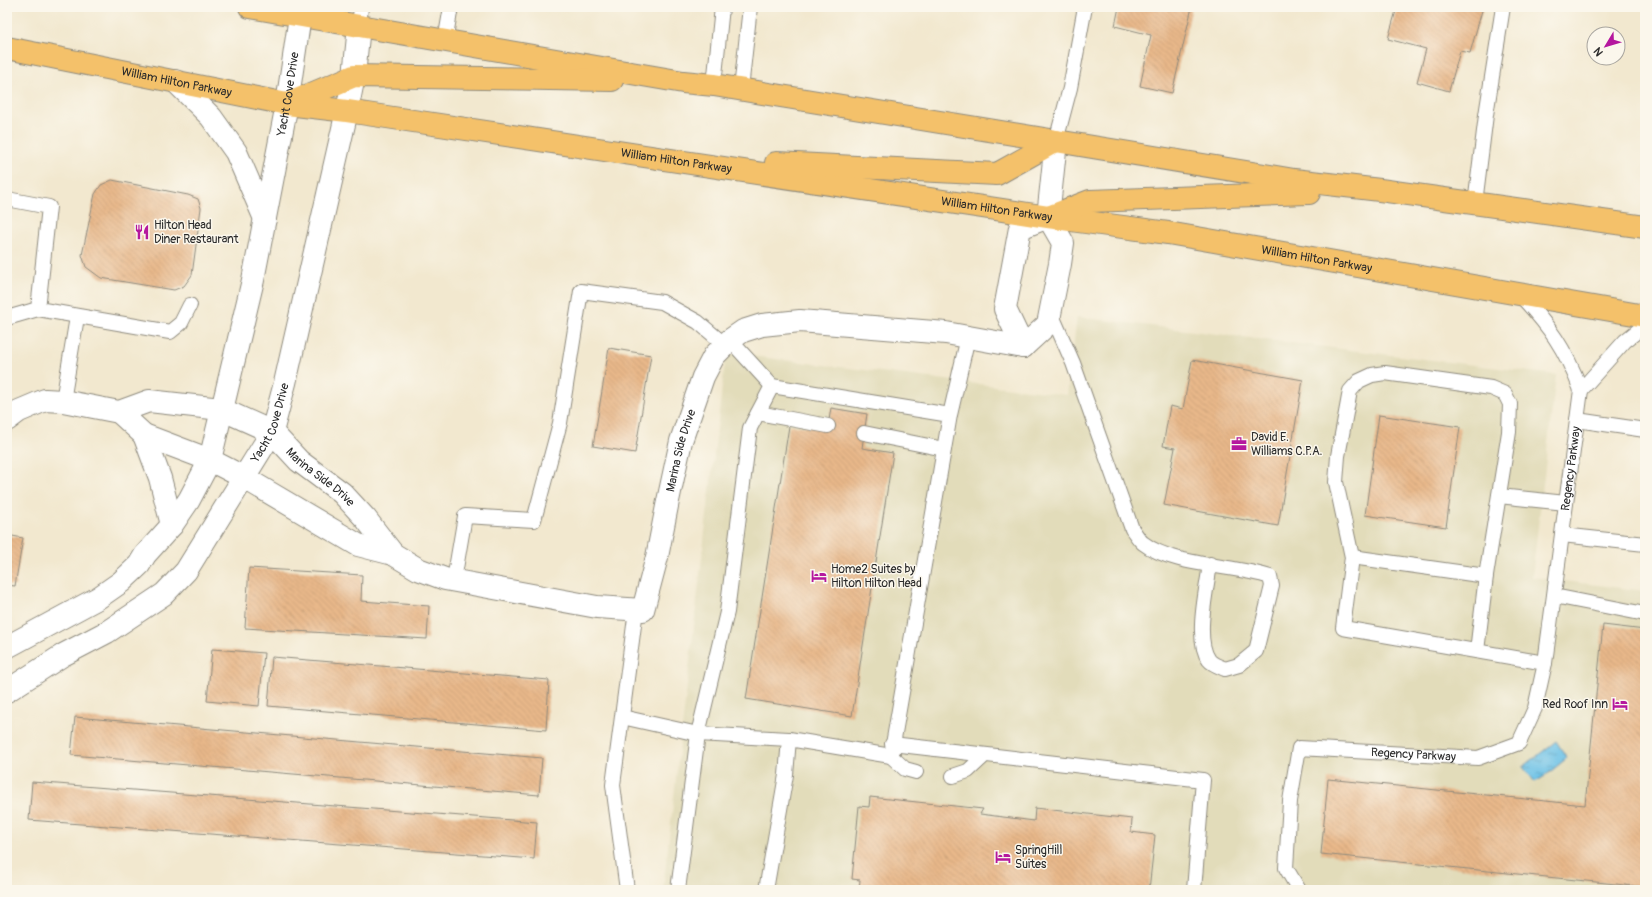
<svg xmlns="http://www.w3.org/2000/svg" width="1652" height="897" font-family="Pangolin,sans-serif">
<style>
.built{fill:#e2dcba}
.water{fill:url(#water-ripples);stroke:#4a7689}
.building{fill:url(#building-back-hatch)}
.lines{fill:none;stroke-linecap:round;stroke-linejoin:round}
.service-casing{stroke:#8e8a7d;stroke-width:16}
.minor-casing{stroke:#8e8a7d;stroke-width:24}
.trunk-casing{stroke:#8e8a7d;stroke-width:24}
.service{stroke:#fff;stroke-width:14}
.minor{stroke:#fff;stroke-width:22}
.trunk{stroke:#f4c16a;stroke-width:22}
.labels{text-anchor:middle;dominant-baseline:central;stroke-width:3;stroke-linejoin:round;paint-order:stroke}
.street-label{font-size:12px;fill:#2b2b2b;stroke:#fbf7ec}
.poi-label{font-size:12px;fill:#2b2b2b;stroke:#fbf7ec;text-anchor:start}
</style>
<defs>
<pattern id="water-ripples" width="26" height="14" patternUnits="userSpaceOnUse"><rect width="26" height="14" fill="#6ac1e7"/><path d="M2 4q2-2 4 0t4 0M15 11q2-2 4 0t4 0" fill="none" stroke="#579dbb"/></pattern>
<pattern id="building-back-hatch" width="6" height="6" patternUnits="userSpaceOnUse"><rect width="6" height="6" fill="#e8b88a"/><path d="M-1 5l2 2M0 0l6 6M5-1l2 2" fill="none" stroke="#c79e77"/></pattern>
</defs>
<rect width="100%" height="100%" fill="#fbf7ec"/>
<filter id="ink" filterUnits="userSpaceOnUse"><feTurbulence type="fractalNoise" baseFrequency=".025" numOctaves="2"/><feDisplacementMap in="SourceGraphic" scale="8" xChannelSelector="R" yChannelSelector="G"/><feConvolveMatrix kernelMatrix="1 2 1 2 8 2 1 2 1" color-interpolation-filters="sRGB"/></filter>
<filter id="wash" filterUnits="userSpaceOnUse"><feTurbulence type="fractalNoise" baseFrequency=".012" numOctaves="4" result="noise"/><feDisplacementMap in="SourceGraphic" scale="16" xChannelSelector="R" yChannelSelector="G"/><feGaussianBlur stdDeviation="0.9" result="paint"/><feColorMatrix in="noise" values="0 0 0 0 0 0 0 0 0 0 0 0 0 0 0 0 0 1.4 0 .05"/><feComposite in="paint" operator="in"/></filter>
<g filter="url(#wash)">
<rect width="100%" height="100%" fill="#f2e8cf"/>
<polygon class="built" points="1077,317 1556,375 1532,577 1645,591 1645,890 663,890 726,353 1067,395"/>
<polygon class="water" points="1556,741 1567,758 1545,776 1535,782 1523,767"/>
<g id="blocks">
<g class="building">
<polygon points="1119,7 1192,7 1172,93 1140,86 1151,35 1115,26"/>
<polygon points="1397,7 1483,7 1470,53 1460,51 1449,91 1417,82 1426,49 1388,39"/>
<polygon points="112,180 188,195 198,199 201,208 192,275 184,286 174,290 101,278 86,267 82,255 95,194 101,185"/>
<polygon points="609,348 651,355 635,453 593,446"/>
<polygon points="1192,360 1303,380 1278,526 1164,505 1175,448 1163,446 1170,406 1183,409"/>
<polygon points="831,408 867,414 862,448 893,453 852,716 746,699 789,426 828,426"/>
<polygon points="1379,415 1460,427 1446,527 1365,515"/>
<polygon points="7,535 23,538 15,586 7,585"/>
<polygon points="249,568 362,575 361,601 429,606 427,639 245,628"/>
<polygon points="1603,625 1645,630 1645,887 1321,854 1328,779 1585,805"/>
<polygon points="212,649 264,653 259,706 207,701"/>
<polygon points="272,657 549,680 546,730 268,706"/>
<polygon points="75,717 542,758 539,795 71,755"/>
<polygon points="32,782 537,822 534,859 29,820"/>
<polygon points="870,797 983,809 980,814 1034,821 1035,808 1132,819 1131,832 1155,835 1149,890 859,890 860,880 852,879 859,806 869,807"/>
</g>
</g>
</g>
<g filter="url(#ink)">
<use href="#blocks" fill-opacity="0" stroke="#8e8a7d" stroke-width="1"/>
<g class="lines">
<defs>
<g id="service">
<polyline points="359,26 361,7"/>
<polyline points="445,41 451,7"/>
<polyline points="714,85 722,7"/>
<polyline points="741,89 750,7"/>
<polyline points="1056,141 1070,88 1085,7"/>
<polyline points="7,199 49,207 38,309 7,318"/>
<polyline points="1475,203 1486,115 1503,7"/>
<path d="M1519 294C1550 327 1565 348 1581 390L1625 341 1645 325"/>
<polyline points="38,309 170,332 181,323 190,305"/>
<path d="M1051 313 1073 363 1132 529C1135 533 1139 540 1143 543 1172 566 1234 565 1270 577L1272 586 1256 651 1239 665 1225 669C1220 667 1212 664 1209 660 1194 639 1207 589 1210 564"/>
<polyline points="730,340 772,386 950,415 891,756 789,739"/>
<polyline points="63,401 77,317"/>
<polyline points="758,413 828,426"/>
<polyline points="950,415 968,337"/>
<polyline points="1577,420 1645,430"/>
<polyline points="864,433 944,449"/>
<polyline points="1499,496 1566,503"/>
<polyline points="1562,535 1645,544"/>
<polyline points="1352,557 1336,482 1338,456 1350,391 1359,381 1372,375 1385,373 1491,388 1505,394 1510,404 1509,432 1486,576"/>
<polyline points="454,580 465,516 534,520 560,423 581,291 662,302 698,322 725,345"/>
<polyline points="1554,596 1645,614"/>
<polyline points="1477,651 1486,576 1352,557 1343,628 1545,663"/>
<polyline points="622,717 698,734 789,739 786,775 766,890"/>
<polyline points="892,744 1203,780 1194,890"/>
<polyline points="891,756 905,769 916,772"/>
<polyline points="953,776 968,771 985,755"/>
<polyline points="627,890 613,785 636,610"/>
<polyline points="678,890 698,734 727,612 750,428 772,386"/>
<path id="s1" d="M1299 890 1286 868 1290 801 1299 748 1478 758 1519 743 1535 708 1545 663 1581 390"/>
</g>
<g id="minor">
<polyline points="175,81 211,117 236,152 265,219"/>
<polyline points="1023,347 1048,324 1060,264 1063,243 1048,217 1056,141"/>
<polyline points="1023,347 1005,309 1020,228 1048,217"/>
<path id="s2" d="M119 412 144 435 210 460 243 477 358 545 393 554 418 569 445 579 597 607 643 610 657 557 668 501 681 441 703 377 714 356 730 340 743 331 762 325 800 321 946 333 1023 347"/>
<path id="s3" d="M7 420 19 411 45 400 63 401 119 412 149 401 221 409 272 432 299 461 342 493 366 519 393 554"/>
<polyline points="144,435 160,478 172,525"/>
<path id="s4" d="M7 647 98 598 121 582 139 565 145 555 172 525 189 500 210 460 253 280 287 104 300 16"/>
<path id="s5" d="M7 691 63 655 107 632 164 594 186 571 272 432 285 383 347 111 354 76 359 26"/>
</g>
<g id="trunk">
<polyline points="250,7 683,82 714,85 1294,180 1380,190 1645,227"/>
<path id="s6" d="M7 48 287 104 347 111 1048 217 1168 233 1645 316"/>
<polyline points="290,103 354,76 612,80"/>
<polyline points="776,163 997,174 1056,141"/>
<polyline points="1051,216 1090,201 1309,193"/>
</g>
</defs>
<use href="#service" class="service-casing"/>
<use href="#minor" class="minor-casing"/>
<use href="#trunk" class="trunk-casing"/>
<use href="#service" class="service"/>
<use href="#minor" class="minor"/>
<use href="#trunk" class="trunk"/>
</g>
</g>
<defs>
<symbol id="restaurant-bare" viewBox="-9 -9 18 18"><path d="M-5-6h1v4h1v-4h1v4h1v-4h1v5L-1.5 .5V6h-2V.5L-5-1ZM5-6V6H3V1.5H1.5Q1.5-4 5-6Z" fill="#b5179e" stroke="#fbf7ec" stroke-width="2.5" paint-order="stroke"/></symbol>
<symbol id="office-bare" viewBox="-9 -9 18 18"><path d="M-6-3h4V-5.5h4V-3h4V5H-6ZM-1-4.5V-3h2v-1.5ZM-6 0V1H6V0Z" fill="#b5179e" stroke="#fbf7ec" stroke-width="2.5" paint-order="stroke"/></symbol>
<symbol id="hotel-bare" viewBox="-9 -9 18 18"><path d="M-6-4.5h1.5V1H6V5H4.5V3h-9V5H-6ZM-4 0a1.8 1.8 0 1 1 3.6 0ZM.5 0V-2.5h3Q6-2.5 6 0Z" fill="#b5179e" stroke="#fbf7ec" stroke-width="2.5" paint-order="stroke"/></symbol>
</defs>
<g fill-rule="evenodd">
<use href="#restaurant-bare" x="131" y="221" width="22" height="22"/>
<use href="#office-bare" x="1228" y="433" width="22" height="22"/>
<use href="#hotel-bare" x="808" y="565" width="22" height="22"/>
<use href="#hotel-bare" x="1609" y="693" width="22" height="22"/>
<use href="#hotel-bare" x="992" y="846" width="22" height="22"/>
</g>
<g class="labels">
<g class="street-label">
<text stroke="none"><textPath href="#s6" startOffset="173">William Hilton Parkway</textPath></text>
<text stroke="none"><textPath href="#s4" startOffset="658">Yacht Cove Drive</textPath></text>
<text stroke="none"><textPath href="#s6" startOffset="679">William Hilton Parkway</textPath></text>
<text stroke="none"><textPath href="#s6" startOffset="1003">William Hilton Parkway</textPath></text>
<text stroke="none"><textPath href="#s6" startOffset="1327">William Hilton Parkway</textPath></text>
<text stroke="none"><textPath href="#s5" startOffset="388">Yacht Cove Drive</textPath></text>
<text stroke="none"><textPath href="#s2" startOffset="734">Marina Side Drive</textPath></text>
<text stroke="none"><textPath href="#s1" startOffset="650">Regency Parkway</textPath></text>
<text stroke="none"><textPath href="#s3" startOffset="345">Marina Side Drive</textPath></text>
<text stroke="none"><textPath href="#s1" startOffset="261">Regency Parkway</textPath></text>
</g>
<g class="poi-label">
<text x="154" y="225">Hilton Head<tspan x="154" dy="14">Diner Restaurant</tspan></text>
<text x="1251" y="437">David E.<tspan x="1251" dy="14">Williams C.P.A.</tspan></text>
<text x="831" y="569">Home2 Suites by<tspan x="831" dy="14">Hilton Hilton Head</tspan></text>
<text x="1608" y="704" text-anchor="end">Red Roof Inn</text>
<text x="1015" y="850">SpringHill<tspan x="1015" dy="14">Suites</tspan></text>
</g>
</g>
<rect width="1652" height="897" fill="none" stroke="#fbf7ec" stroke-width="24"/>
<g transform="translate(1606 46) rotate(232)"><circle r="19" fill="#fbf7ec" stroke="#a8a59f"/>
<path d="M0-3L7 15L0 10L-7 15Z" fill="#b5179e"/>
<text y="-6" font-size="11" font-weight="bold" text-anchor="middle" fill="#2b2b2b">N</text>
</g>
</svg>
